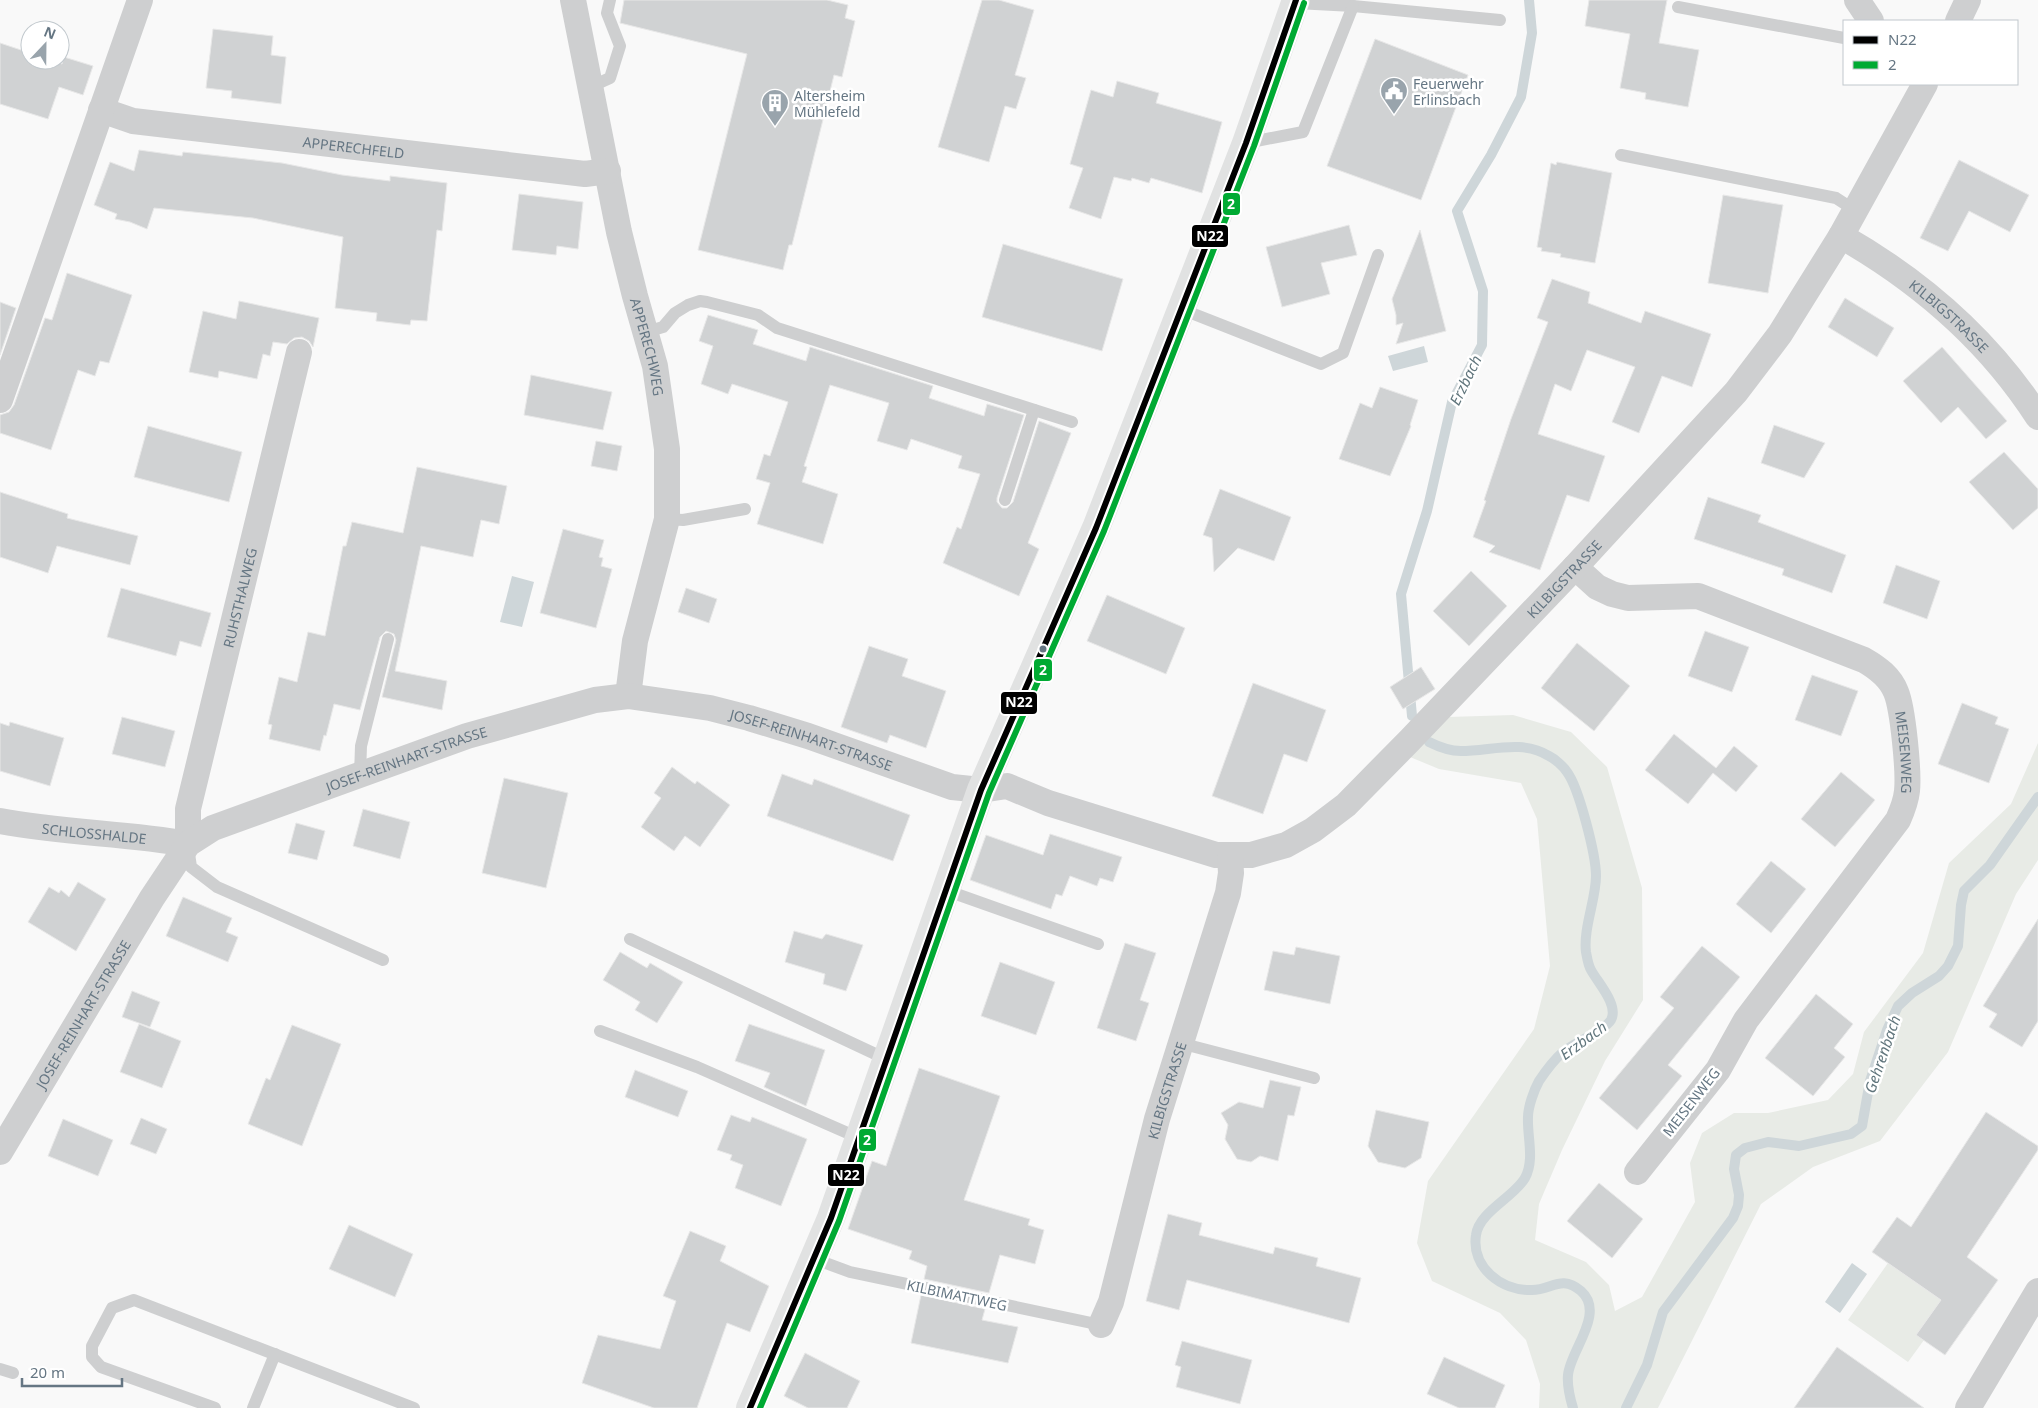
<svg xmlns="http://www.w3.org/2000/svg" width="2038" height="1408" font-family="'Noto Sans',sans-serif">
<style>
.green{fill:#e8ebe6}
.water{fill:#ced6d9}
.lines{fill:none;stroke-linecap:round;stroke-linejoin:round}
.stream{stroke:#ced6d9;stroke-width:10}
.building{fill:#d0d2d3;stroke:#e8e8e8}
.lane{stroke:#cecfd0;stroke-width:12}
.street{stroke:#cecfd0;stroke-width:26}
.secondary{stroke:#e1e2e2;stroke-width:28}
.bus-1-casing{stroke:#fff;stroke-width:10}
.bus-2-casing{stroke:#fff;stroke-width:10}
.bus-1{stroke:#000;stroke-width:6}
.bus-2{stroke:#0a3;stroke-width:6}
.bus-dot{fill:#657683;stroke:#fff;stroke-width:2}
.labels{text-anchor:middle;dominant-baseline:central;stroke-width:5;stroke-linejoin:round;paint-order:stroke}
.poi-label{font-size:14px;fill:#657683;stroke:#fff;text-anchor:start}
.street-label{font-size:14px;fill:#657683;stroke:#fff}
.water-label{font-size:15px;font-style:italic;fill:#60757c;stroke:#fff}
.line-badge{stroke:#fff;stroke-width:2}
.badge-label{font-size:14px;text-anchor:middle;font-weight:bold;fill:#fff}
</style>
<rect width="100%" height="100%" fill="#f9f9f9"/>
<g class="green">
<polygon points="1513,715 1571,732 1607,767 1642,888 1643,1000 1605,1061 1562,1150 1539,1204 1535,1240 1586,1262 1609,1285 1615,1311 1642,1297 1695,1202 1690,1163 1702,1133 1734,1113 1768,1113 1828,1100 1853,1074 1864,1032 1923,953 1949,863 2011,804 2038,743 2038,860 2016,894 1948,1052 1880,1141 1813,1167 1761,1204 1658,1408 1539,1408 1540,1384 1526,1340 1500,1313 1432,1281 1417,1243 1428,1181 1534,1029 1550,966 1537,819 1521,783 1439,769 1410,757 1448,717"/>
<polygon points="1888,1263 1941,1300 1916,1335 1924,1340 1908,1362 1848,1320"/>
</g>
<g class="water">
<polygon points="1424,346 1428,362 1393,371 1388,356"/>
<polygon points="512,576 534,582 522,627 500,622"/>
<polygon points="1852,1263 1867,1274 1840,1313 1825,1302"/>
</g>
<g class="lines">
<g class="stream">
<polyline points="1412,716 1401,594 1427,511 1452,402 1482,345 1483,291 1457,211 1491,155 1521,97 1532,33 1529,0"/>
<path d="M1429 742C1439 747 1449 751 1461 751 1491 751 1522 739 1549 756 1555 759 1563 766 1567 772 1579 788 1596 855 1596 876 1596 899 1583 929 1586 952 1587 957 1588 965 1591 970 1598 983 1619 1005 1611 1020 1605 1030 1574 1043 1563 1052 1555 1059 1545 1072 1539 1081 1534 1090 1528 1107 1528 1117 1527 1137 1535 1159 1525 1178 1514 1197 1479 1212 1476 1235 1471 1267 1501 1291 1532 1290 1552 1290 1561 1274 1581 1291 1606 1313 1570 1351 1568 1375 1567 1386 1570 1398 1573 1408"/>
<polyline points="1626,1408 1647,1365 1663,1312 1733,1218 1738,1206 1739,1195 1734,1169 1736,1155 1745,1148 1768,1142 1799,1146 1851,1134 1862,1126 1870,1081 1887,1030 1898,1006 1912,993 1939,976 1948,966 1958,946 1961,905 1964,891 1990,865 2038,797"/>
</g>
</g>
<g class="building">
<polygon points="624,0 827,0 848,5 845,18 855,21 842,77 834,75 792,245 789,245 783,270 698,250 747,54 620,23"/>
<polygon points="982,0 999,0 1034,10 1015,75 1026,78 1016,109 1005,106 989,162 938,147"/>
<polygon points="1589,0 1667,0 1659,43 1699,50 1688,107 1645,99 1646,93 1620,88 1630,34 1585,26"/>
<polygon points="213,29 273,36 271,55 286,57 281,104 231,98 232,91 206,88"/>
<polygon points="1375,39 1468,75 1421,200 1327,166"/>
<polygon points="0,43 30,53 30,60 50,60 62,64 64,57 93,66 83,95 59,87 48,119 0,104"/>
<polygon points="1117,81 1159,93 1156,103 1222,122 1202,193 1151,178 1149,183 1132,178 1131,181 1114,177 1101,219 1069,208 1083,168 1070,164 1091,90 1113,97"/>
<polygon points="139,150 182,156 183,152 282,163 342,175 390,181 390,176 447,183 442,231 437,230 427,321 411,320 410,325 376,321 377,313 335,308 343,237 253,218 154,208 147,229 130,222 115,219 117,214 94,205 110,162 134,171"/>
<polygon points="1959,160 2029,195 2010,232 1969,211 1948,251 1920,238"/>
<polygon points="1557,162 1612,173 1595,263 1560,257 1561,254 1541,251 1542,248 1537,247 1551,163 1556,165"/>
<polygon points="519,194 583,202 578,249 557,246 556,255 512,250"/>
<polygon points="1723,195 1783,205 1768,293 1708,283"/>
<polygon points="1349,225 1357,255 1321,263 1330,294 1282,307 1266,247"/>
<polygon points="1420,230 1446,331 1396,344 1403,323 1396,325 1396,315 1392,299"/>
<polygon points="1003,244 1123,279 1102,351 982,317"/>
<polygon points="67,273 132,295 109,363 100,361 95,376 78,370 51,450 0,433 0,415 9,412 14,405 45,318 52,320"/>
<polygon points="1552,279 1590,292 1588,303 1641,323 1645,311 1711,334 1692,387 1662,376 1639,433 1612,422 1635,367 1587,350 1571,391 1555,384 1538,434 1605,456 1589,502 1567,495 1540,570 1489,552 1495,546 1473,537 1486,501 1484,500 1511,419 1548,322 1537,318"/>
<polygon points="1845,298 1894,328 1877,357 1828,327"/>
<polygon points="239,301 319,318 313,347 309,341 302,337 294,338 287,344 273,342 270,356 263,354 257,379 219,371 218,378 189,372 203,311 236,319"/>
<polygon points="0,302 16,308 0,355"/>
<polygon points="708,315 758,330 753,344 806,361 810,347 933,386 929,398 984,416 987,404 1024,415 997,498 997,502 1002,508 1007,508 1013,502 1039,421 1071,433 1028,543 1039,549 1019,596 943,563 957,527 961,529 980,474 958,468 962,456 911,439 907,450 877,441 889,403 830,385 804,466 807,467 802,482 838,494 823,544 757,524 770,483 756,479 764,454 770,456 788,402 732,384 728,394 701,384 713,346 699,341"/>
<polygon points="1942,347 2007,421 1986,439 1958,407 1941,423 1903,381"/>
<polygon points="531,375 612,392 603,430 524,415"/>
<polygon points="1380,387 1418,400 1410,425 1411,426 1390,476 1339,459 1360,403 1372,408"/>
<polygon points="1774,425 1825,443 1804,478 1761,463"/>
<polygon points="148,426 242,452 229,502 134,477"/>
<polygon points="596,441 622,446 617,471 591,466"/>
<polygon points="2004,452 2038,489 2038,508 2013,530 1969,482"/>
<polygon points="417,467 507,486 499,524 481,520 473,557 421,546 395,671 447,681 442,710 382,697 396,640 394,634 386,631 380,637 360,710 334,704 326,736 324,735 320,751 269,739 272,725 268,724 279,677 297,682 308,632 325,636 343,546 346,546 352,522 403,533"/>
<polygon points="1220,489 1291,517 1274,561 1238,548 1214,572 1212,538 1203,535"/>
<polygon points="0,492 68,514 67,518 138,536 130,565 57,546 48,573 0,557"/>
<polygon points="1708,497 1761,515 1758,522 1846,555 1832,593 1782,575 1784,569 1694,539"/>
<polygon points="563,529 604,540 599,557 603,558 601,566 612,569 596,628 540,613"/>
<polygon points="1896,565 1940,581 1927,619 1883,603"/>
<polygon points="1471,571 1507,606 1469,646 1433,611"/>
<polygon points="121,588 211,613 201,647 180,641 176,656 107,637"/>
<polygon points="686,588 717,599 709,623 678,612"/>
<polygon points="1107,595 1185,628 1166,674 1087,641"/>
<polygon points="1705,631 1749,647 1732,692 1688,676"/>
<polygon points="1577,643 1630,686 1594,731 1541,688"/>
<polygon points="869,646 908,659 902,676 946,691 926,748 890,735 887,743 841,727"/>
<polygon points="1421,667 1435,689 1403,709 1390,687"/>
<polygon points="1812,675 1858,691 1841,736 1795,720"/>
<polygon points="1253,683 1326,710 1307,762 1284,754 1263,814 1212,796"/>
<polygon points="1962,703 1998,717 1995,724 2009,729 1989,783 1938,764"/>
<polygon points="122,717 175,731 165,767 112,754"/>
<polygon points="10,722 64,738 50,786 0,771 0,723 9,726"/>
<polygon points="1674,734 1716,768 1734,746 1758,766 1736,792 1713,773 1688,804 1645,770"/>
<polygon points="672,767 695,784 697,781 730,805 700,847 685,836 674,851 641,827 661,798 654,793"/>
<polygon points="1841,772 1875,800 1835,847 1801,819"/>
<polygon points="782,774 812,785 814,779 910,815 893,861 767,816"/>
<polygon points="504,778 568,793 546,888 482,873"/>
<polygon points="363,809 410,822 400,859 353,846"/>
<polygon points="296,823 325,831 317,860 288,853"/>
<polygon points="1050,834 1122,857 1113,882 1100,878 1097,886 1070,876 1062,896 1056,894 1051,909 970,880 986,835 1043,855"/>
<polygon points="1771,861 1806,889 1771,933 1736,904"/>
<polygon points="78,882 106,899 76,951 28,922 49,887 59,893 61,890 69,897"/>
<polygon points="183,897 232,918 226,932 238,937 228,962 166,936"/>
<polygon points="2038,919 2038,1021 2022,1047 1989,1027 1997,1014 1983,1006"/>
<polygon points="794,931 822,939 826,934 863,945 846,991 823,984 825,974 785,962"/>
<polygon points="1125,943 1156,953 1140,1000 1149,1003 1136,1041 1097,1028"/>
<polygon points="1702,946 1740,977 1668,1065 1682,1076 1637,1130 1599,1098 1674,1008 1660,997"/>
<polygon points="1296,947 1340,956 1330,1004 1264,990 1273,951 1294,955"/>
<polygon points="620,952 647,968 650,963 683,982 657,1023 635,1010 640,1002 603,980"/>
<polygon points="1000,962 1055,982 1036,1035 981,1016"/>
<polygon points="132,991 160,1002 150,1027 122,1017"/>
<polygon points="1816,994 1853,1024 1834,1048 1845,1057 1813,1096 1765,1058"/>
<polygon points="139,1024 181,1041 162,1088 120,1072"/>
<polygon points="749,1024 825,1050 806,1106 764,1087 770,1073 735,1061"/>
<polygon points="292,1025 341,1044 302,1146 248,1124 266,1078 270,1080"/>
<polygon points="919,1068 1000,1096 964,1200 1030,1219 1028,1225 1044,1230 1035,1264 1000,1255 989,1293 924,1279 927,1266 909,1259 912,1251 848,1229 872,1161 886,1166"/>
<polygon points="635,1070 688,1091 678,1117 625,1097"/>
<polygon points="1270,1080 1301,1087 1294,1116 1288,1115 1278,1161 1260,1156 1251,1162 1237,1159 1225,1139 1228,1125 1221,1113 1239,1102 1263,1108"/>
<polygon points="1376,1110 1429,1122 1421,1158 1405,1168 1378,1162 1368,1146"/>
<polygon points="1986,1112 2038,1146 2038,1150 1967,1257 1998,1280 1945,1355 1916,1335 1941,1300 1872,1252 1897,1217 1911,1227"/>
<polygon points="731,1115 750,1122 752,1117 807,1139 781,1206 735,1188 743,1165 730,1160 732,1155 717,1150"/>
<polygon points="141,1118 167,1129 156,1154 130,1144"/>
<polygon points="63,1119 113,1140 98,1176 48,1156"/>
<polygon points="1599,1183 1643,1219 1612,1258 1567,1221"/>
<polygon points="1168,1214 1202,1223 1199,1235 1273,1254 1275,1247 1318,1258 1316,1266 1361,1278 1349,1323 1187,1280 1179,1310 1146,1301"/>
<polygon points="349,1225 413,1254 395,1297 329,1269"/>
<polygon points="690,1231 726,1246 720,1261 769,1286 750,1332 727,1323 697,1408 654,1408 582,1383 598,1335 660,1349 676,1301 663,1296"/>
<polygon points="921,1295 985,1309 982,1320 1018,1327 1008,1363 911,1343"/>
<polygon points="1182,1341 1252,1360 1240,1404 1176,1387 1181,1367 1175,1365"/>
<polygon points="1837,1347 1924,1408 1794,1408"/>
<polygon points="805,1353 860,1381 847,1408 808,1408 784,1396"/>
<polygon points="1444,1357 1505,1385 1495,1408 1459,1408 1427,1394"/>
</g>
<g class="lines">
<g class="lane">
<polyline points="1296,3 1353,6 1500,20"/>
<polyline points="1678,7 1844,38"/>
<polyline points="590,87 610,78 620,46 607,13 610,0"/>
<polyline points="1246,143 1303,132 1353,6"/>
<polyline points="1621,155 1836,198 1856,211"/>
<polyline points="1181,309 1321,364 1343,353 1378,255"/>
<polyline points="646,332 663,327 675,313 688,305 700,301 707,302 758,315 777,328 1072,422"/>
<polyline points="1005,500 1034,410"/>
<polyline points="667,519 683,520 745,509"/>
<polyline points="360,775 361,746 388,639"/>
<polyline points="188,847 191,867 217,887 383,960"/>
<polyline points="945,890 1098,944"/>
<polyline points="630,939 886,1059"/>
<polyline points="600,1031 697,1067 859,1138"/>
<polyline points="1180,1043 1314,1078"/>
<polyline points="815,1259 850,1272 1101,1325"/>
<polyline points="0,1369 13,1373"/>
<polyline points="215,1408 101,1367 92,1357 92,1346 112,1308 134,1300 414,1408"/>
<polyline points="253,1408 275,1354"/>
</g>
<g class="street">
<path id="s1" d="M573 0 619 232 635 296 655 366 667 449V519L635 641 628 696"/>
<polyline points="1857,0 1871,21"/>
<polyline points="1958,21 1968,0"/>
<path id="s2" d="M101 110 133 121 585 174 608 171"/>
<path id="s3" d="M1841 236C1920 281 1989 341 2038 417"/>
<polyline points="0,400 140,0"/>
<path id="s4" d="M1575 567 1597 587 1612 594 1628 598 1698 596 1864 660C1878 668 1890 677 1896 692 1903 709 1909 772 1907 791 1906 801 1902 811 1898 820L1746 1020 1718 1070 1637 1172"/>
<path id="s5" d="M0 821C62 833 125 833 188 844V809L299 352"/>
<path id="s6" d="M0 1152 152 898 188 844 213 828 467 736 595 700 628 696 710 708 749 718 808 736 952 787 981 790 1007 786 1048 803 1216 855H1251L1286 845 1313 830 1346 805 1410 740 1575 567 1736 392 1780 334 1841 236 1925 84"/>
<path id="s7" d="M1101 1325 1111 1302 1157 1119 1228 893 1231 873 1230 856"/>
<polyline points="1968,1408 2038,1291"/>
</g>
<polyline class="secondary" points="750,1408 831,1218 981,790 1096,528 1246,143 1296,0"/>
<defs>
<polyline id="bus-1" points="750,1408 831,1218 981,790 1096,528 1246,143 1296,0"/>
<polyline id="bus-2" points="760,1408 839,1221 989,793 1104,531 1254,146 1304,3"/>
</defs>
<use href="#bus-1" class="bus-1-casing"/>
<use href="#bus-2" class="bus-2-casing"/>
<use href="#bus-1" class="bus-1"/>
<use href="#bus-2" class="bus-2"/>
</g>
<defs>
<symbol id="civic-pin" viewBox="-11 -11 22 30"><path d="M0 17L-7.5 6A9.5 9.5 0 1 1 7.5 6Z" fill="#99a4ac" stroke="#fff"/><path d="M-.6-6.5H3V-4.5H.6V-3L4-1V1h2V6H-6V1h2V-1L-.6-3ZM-1.2 2.5V6h2.4V2.5Z" fill="#fff"/></symbol>
<symbol id="building-pin" viewBox="-11 -11 22 30"><path d="M0 17L-7.5 6A9.5 9.5 0 1 1 7.5 6Z" fill="#99a4ac" stroke="#fff"/><path d="M-4-6H4V6H1V3H-1V6H-4ZM-2.5-4.3h1.7v1.8h-1.7ZM.8-4.3h1.7v1.8H.8ZM-2.5-1h1.7V.8h-1.7ZM.8-1h1.7V.8H.8Z" fill="#fff"/></symbol>
</defs>
<g fill-rule="evenodd">
<use href="#civic-pin" x="1378" y="75" width="32" height="43"/>
<use href="#building-pin" x="759" y="87" width="32" height="43"/>
</g>
<circle class="bus-dot" cx="1043" cy="649" r="4.5"/>
<g class="labels">
<g class="poi-label">
<text x="1413" y="83">Feuerwehr<tspan x="1413" dy="16">Erlinsbach</tspan></text>
<text x="794" y="95">Altersheim<tspan x="794" dy="16">Mühlefeld</tspan></text>
</g>
<g class="street-label">
<text stroke="none"><textPath href="#s2" startOffset="256">APPERECHFELD</textPath></text>
<text stroke="none"><textPath href="#s3" startOffset="135">KILBIGSTRASSE</textPath></text>
<text stroke="none"><textPath href="#s1" startOffset="355">APPERECHWEG</textPath></text>
<text stroke="none"><textPath href="#s6" startOffset="1898">KILBIGSTRASSE</textPath></text>
<text stroke="none"><textPath href="#s5" startOffset="442">RUHSTHALWEG</textPath></text>
<text stroke="none"><textPath href="#s6" startOffset="1016">JOSEF-REINHART-STRASSE</textPath></text>
<text stroke="none"><textPath href="#s4" startOffset="418">MEISENWEG</textPath></text>
<text stroke="none"><textPath href="#s6" startOffset="596">JOSEF-REINHART-STRASSE</textPath></text>
<text stroke="none"><textPath href="#s5" startOffset="95">SCHLOSSHALDE</textPath></text>
<text stroke="none"><textPath href="#s6" startOffset="161">JOSEF-REINHART-STRASSE</textPath></text>
<text stroke="none"><textPath href="#s7" startOffset="244">KILBIGSTRASSE</textPath></text>
<text transform="translate(1691 1102) rotate(-52)">MEISENWEG</text>
<text transform="translate(957 1295) rotate(12)">KILBIMATTWEG</text>
</g>
<g class="water-label">
<text transform="translate(1465 380) rotate(-64)">Erzbach</text>
<text transform="translate(1583 1040) rotate(-36)">Erzbach</text>
<text transform="translate(1882 1054) rotate(-71)">Gehrenbach</text>
</g>
</g>
<g class="line-badge">
<rect x="1222" y="192" width="19" height="24" rx="5" fill="#0a3"/>
<rect x="1191" y="224" width="38" height="24" rx="5" fill="#000"/>
<rect x="1033" y="658" width="20" height="24" rx="5" fill="#0a3"/>
<rect x="1000" y="691" width="38" height="24" rx="5" fill="#000"/>
<rect x="858" y="1128" width="19" height="24" rx="5" fill="#0a3"/>
<rect x="827" y="1163" width="38" height="24" rx="5" fill="#000"/>
</g>
<g class="badge-label">
<text x="1231" y="209">2</text>
<text x="1210" y="241">N22</text>
<text x="1043" y="675">2</text>
<text x="1019" y="707">N22</text>
<text x="867" y="1145">2</text>
<text x="846" y="1180">N22</text>
</g>
<rect x="1843" y="20" width="175" height="65" fill="#ffffff" stroke="#c1c8cd"/>
<rect x="1853" y="36" width="25" height="8" fill="#000000" stroke="#c1c8cd"/>
<text x="1888" y="45" font-size="15" fill="#657683">N22</text>
<rect x="1853" y="61" width="25" height="8" fill="#00aa33" stroke="#c1c8cd"/>
<text x="1888" y="70" font-size="15" fill="#657683">2</text>
<g transform="translate(45 45) rotate(22)"><circle r="24" fill="#ffffff" stroke="#c1c8cd"/>
<path d="M0-4L9 19L0 12L-9 19Z" fill="#99a4ac"/>
<text y="-8" font-size="14" font-weight="bold" text-anchor="middle" fill="#657683">N</text>
</g>
<path d="M22 1378v8h100v-8" fill="none" stroke="#657683" stroke-width="2.5"/>
<text x="30" y="1378" font-size="15" fill="#657683" stroke="#ffffff" stroke-width="4" paint-order="stroke">20 m</text>
</svg>
